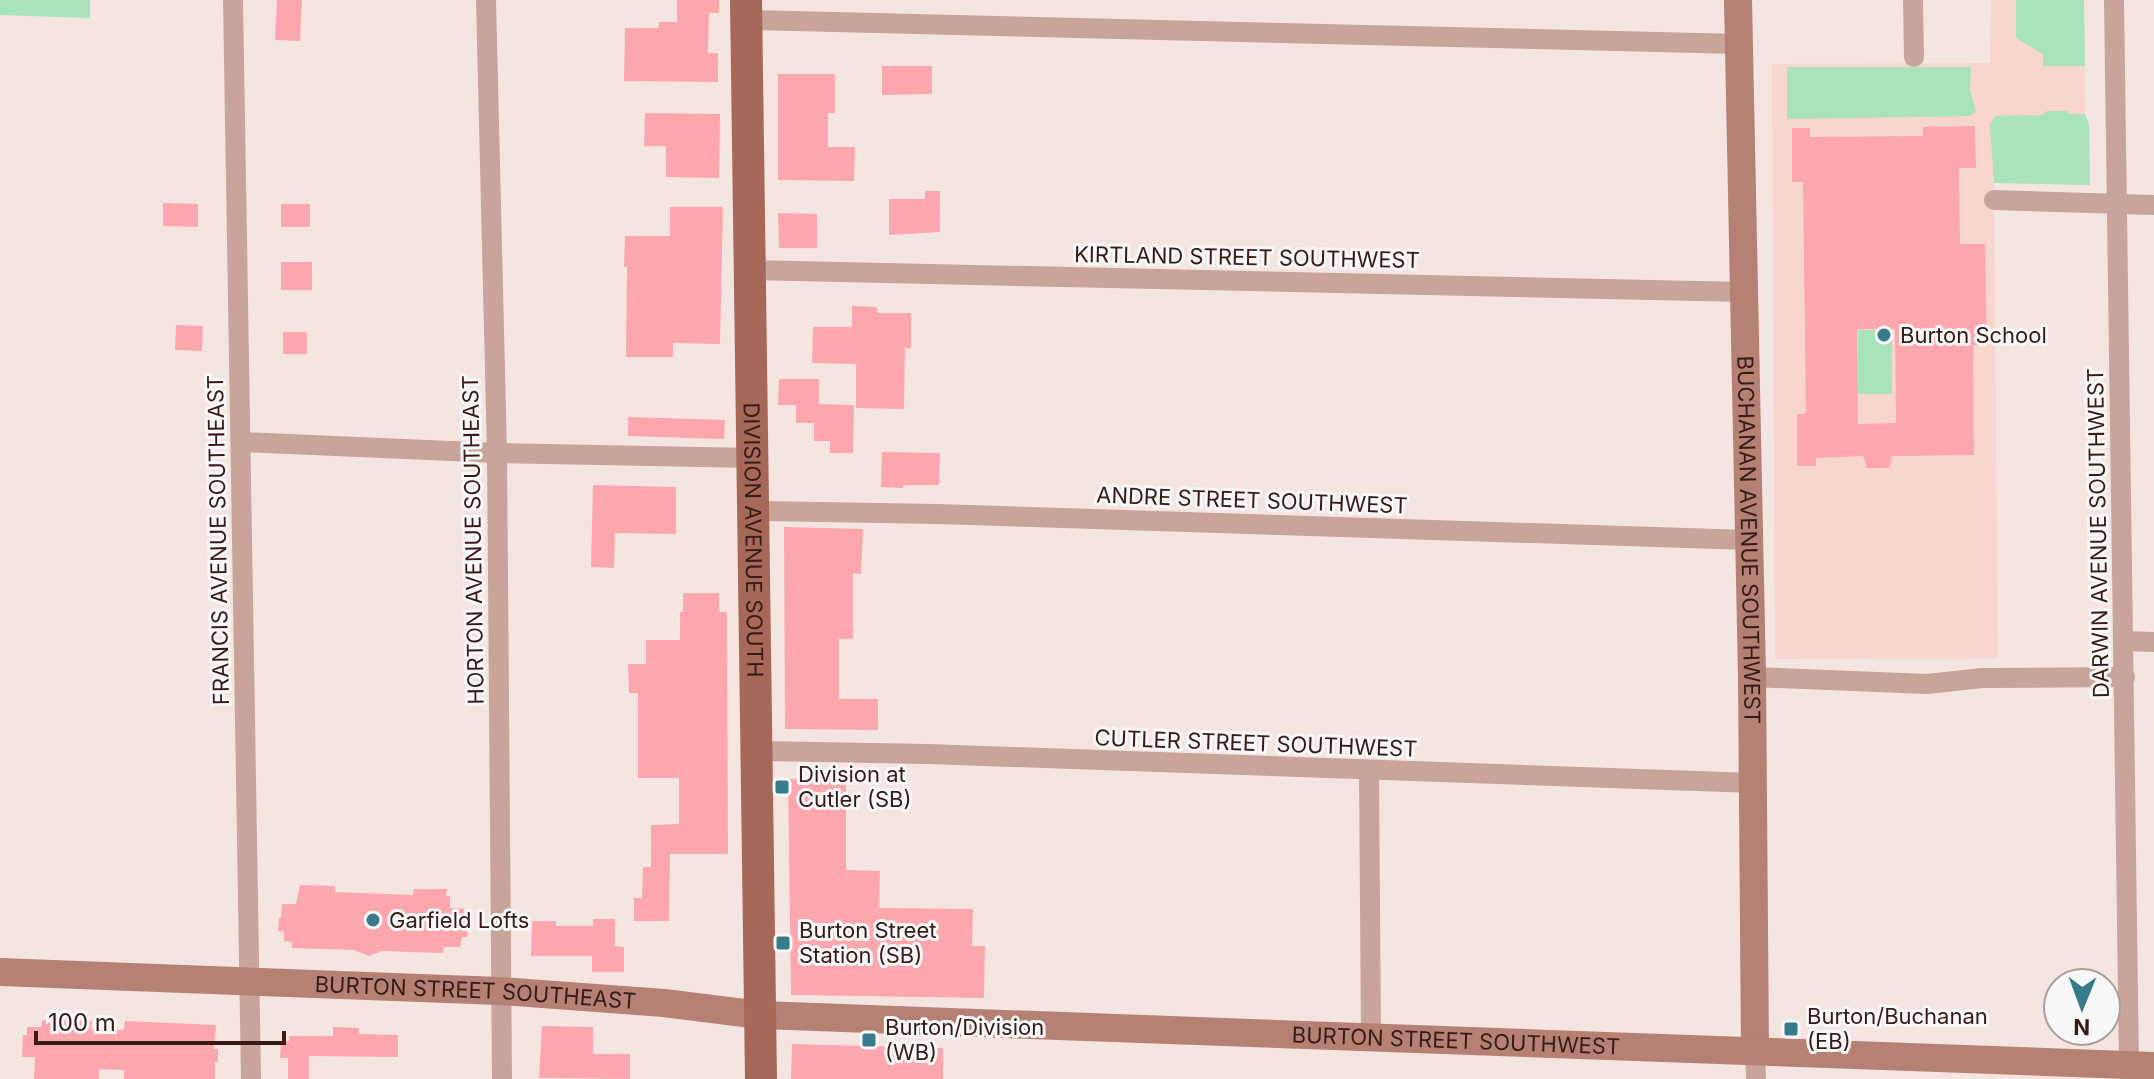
<svg xmlns="http://www.w3.org/2000/svg" width="2154" height="1079" font-family="Inter,sans-serif">
<style>
.built{fill:#f9d6cd}
.green{fill:#a8e3bb}
.building{fill:#fba7ad;fill-rule:evenodd}
.lines{fill:none;stroke-linecap:round;stroke-linejoin:round}
.street{stroke:#c8a49b;stroke-width:20}
.secondary{stroke:#b58174;stroke-width:28}
.primary{stroke:#a66859;stroke-width:32}
.poi-dot{fill:#377b8b;stroke:#f7f7f7;stroke-width:3}
.labels{text-anchor:middle;dominant-baseline:central;stroke-width:6;stroke-linejoin:round;paint-order:stroke}
.street-label{font-size:22px;fill:#371b14;stroke:#f7f7f7}
.poi-label{font-size:22px;fill:#371b14;stroke:#f7f7f7;text-anchor:start}
</style>
<rect width="100%" height="100%" fill="#f5e5e1"/>
<polygon class="built" points="1991,0 2084,0 2085,114 2089,124 2090,185 1994,183 1998,658 1775,659 1772,64 1990,63"/>
<g class="green">
<polygon points="0,0 90,0 90,18 0,15"/>
<polygon points="2016,0 2084,0 2085,66 2043,66 2043,54 2016,38"/>
<polygon points="1787,67 1971,67 1970,90 1976,112 1969,116 1787,119"/>
<polygon points="2047,111 2066,111 2070,114 2085,114 2089,124 2090,185 1994,183 1990,124 1995,116 2043,115"/>
<rect x="1858" y="330" width="34" height="64"/>
</g>
<g class="building">
<polygon points="277,0 302,0 300,41 275,40"/>
<polygon points="677,0 719,0 719,13 709,13 708,53 718,53 718,82 624,81 625,28 659,28 659,22 677,22"/>
<polygon points="882,66 932,66 932,94 882,95"/>
<polygon points="778,74 835,74 835,113 828,113 828,147 855,147 854,181 778,180"/>
<polygon points="645,113 720,114 719,178 666,177 666,146 644,146"/>
<path d="M1975 126 1976 168H1959L1960 244H1985L1987 345H1973L1974 455 1892 456 1889 468H1867L1863 456 1816 458V466H1797V414H1806L1803 182H1792V128H1810V137L1923 136V127ZM1857 329H1895L1896 423 1858 424Z"/>
<polygon points="925,191 940,191 940,232 889,235 889,199 925,199"/>
<polygon points="163,203 198,204 198,227 163,226"/>
<rect x="281" y="204" width="29" height="23"/>
<polygon points="670,207 723,207 720,344 673,343 673,357 626,357 627,267 624,267 625,236 670,236"/>
<polygon points="778,213 817,214 817,248 779,248"/>
<rect x="281" y="262" width="31" height="28"/>
<polygon points="852,306 877,307 877,313 911,313 911,349 905,348 904,409 856,408 856,364 812,363 813,327 852,327"/>
<polygon points="176,325 203,326 202,351 175,350"/>
<rect x="283" y="332" width="24" height="22"/>
<polygon points="779,379 819,379 819,404 854,405 853,453 830,453 830,441 814,441 814,423 796,423 796,405 778,405"/>
<polygon points="628,417 725,420 724,439 628,436"/>
<polygon points="882,452 940,453 939,485 904,485 903,488 881,487"/>
<polygon points="593,485 676,487 676,534 615,533 614,568 591,567"/>
<polygon points="784,527 863,529 861,574 853,573 853,639 839,639 839,699 878,699 878,730 785,729"/>
<polygon points="683,593 719,593 719,612 727,612 728,854 670,854 669,921 634,921 634,898 642,898 643,867 651,867 651,825 679,824 679,778 638,778 638,693 629,693 628,664 646,664 646,640 680,640 680,612 683,612"/>
<polygon points="788,779 846,780 846,870 880,871 879,908 973,909 972,946 985,946 984,998 791,995"/>
<polygon points="300,885 335,886 335,892 413,895 414,889 447,889 446,896 450,896 450,908 464,909 463,918 468,918 467,937 462,937 460,947 444,947 443,953 382,951 369,956 354,950 292,948 292,942 284,941 284,932 278,931 279,918 281,918 282,904 296,904"/>
<polygon points="593,919 615,919 615,946 624,947 624,972 592,972 592,956 531,956 532,921 556,921 556,926 593,926"/>
<polygon points="50,1019 92,1021 91,1029 124,1030 125,1021 216,1025 214,1049 218,1049 218,1062 215,1062 215,1079 124,1079 124,1070 99,1069 99,1079 34,1079 35,1057 22,1057 23,1035 27,1035 27,1027 41,1027 42,1021"/>
<polygon points="542,1026 593,1027 593,1054 630,1054 630,1079 539,1078"/>
<polygon points="333,1027 359,1028 359,1034 398,1035 398,1057 309,1056 309,1079 288,1079 288,1058 280,1058 281,1041 289,1041 289,1036 333,1036"/>
<polygon points="792,1044 943,1048 943,1079 791,1079"/>
</g>
<g class="lines">
<g class="street">
<polyline points="233,0 251,1079"/>
<polyline points="486,0 497,453 502,1079"/>
<polyline points="1913,0 1914,57"/>
<polyline points="2114,0 2129,1065"/>
<polyline points="747,20 1739,44"/>
<polyline points="1994,200 2154,205"/>
<polyline points="751,270 1743,292"/>
<polyline points="241,442 497,453 753,458"/>
<polyline points="755,511 937,514 1748,540"/>
<polyline points="2124,641 2154,642"/>
<polyline points="1752,677 1927,684 1982,678 2125,677"/>
<polyline points="756,751 928,754 1754,783"/>
<polyline points="1369,771 1371,1038"/>
<polyline points="1755,1051 1756,1079"/>
</g>
<g class="secondary">
<path id="s1" d="M1738 0 1752 677 1755 1051"/>
<path id="s2" d="M0 972 500 991 664 1003 760 1015 2154 1066"/>
</g>
<path class="primary" id="s3" d="M746 0 761 1079"/>
</g>
<g class="poi-dot">
<circle cx="1884" cy="335" r="8"/>
<rect x="774" y="779" width="16" height="16" rx="4"/>
<circle cx="373" cy="920" r="8"/>
<rect x="775" y="935" width="16" height="16" rx="4"/>
<rect x="1783" y="1021" width="16" height="16" rx="4"/>
<rect x="861" y="1032" width="16" height="16" rx="4"/>
</g>
<g class="labels">
<g class="street-label">
<text transform="translate(1247 257) rotate(1)">KIRTLAND STREET SOUTHWEST</text>
<text transform="translate(1252 500) rotate(2)">ANDRE STREET SOUTHWEST</text>
<text transform="translate(2098 533) rotate(-91)">DARWIN AVENUE SOUTHWEST</text>
<text stroke="none"><textPath href="#s3" startOffset="540">DIVISION AVENUE SOUTH</textPath></text>
<text stroke="none"><textPath href="#s1" startOffset="540">BUCHANAN AVENUE SOUTHWEST</textPath></text>
<text transform="translate(218 540) rotate(-91)">FRANCIS AVENUE SOUTHEAST</text>
<text transform="translate(473 540) rotate(-91)">HORTON AVENUE SOUTHEAST</text>
<text transform="translate(1256 743) rotate(2)">CUTLER STREET SOUTHWEST</text>
<text stroke="none"><textPath href="#s2" startOffset="476">BURTON STREET SOUTHEAST</textPath></text>
<text stroke="none"><textPath href="#s2" startOffset="1458">BURTON STREET SOUTHWEST</textPath></text>
</g>
<g class="poi-label">
<text x="1900" y="335">Burton School</text>
<text x="798" y="774">Division at<tspan x="798" dy="25">Cutler (SB)</tspan></text>
<text x="389" y="920">Garfield Lofts</text>
<text x="799" y="930">Burton Street<tspan x="799" dy="25">Station (SB)</tspan></text>
<text x="1807" y="1016">Burton/Buchanan<tspan x="1807" dy="25">(EB)</tspan></text>
<text x="885" y="1027">Burton/Division<tspan x="885" dy="25">(WB)</tspan></text>
</g>
</g>
<g transform="translate(2082 1007) rotate(181)"><circle r="38" fill="#f7f7f7" stroke="#aa9f9c" stroke-width="2"/>
<path d="M0-6L14 30L0 20L-14 30Z" fill="#377b8b"/>
<text y="-12" font-size="22" font-weight="bold" text-anchor="middle" fill="#371b14">N</text>
</g>
<path d="M36 1031v12h248v-12" fill="none" stroke="#371b14" stroke-width="4"/>
<text x="48" y="1031" font-size="24" fill="#371b14" stroke="#f7f7f7" stroke-width="6" paint-order="stroke">100 m</text>
</svg>
